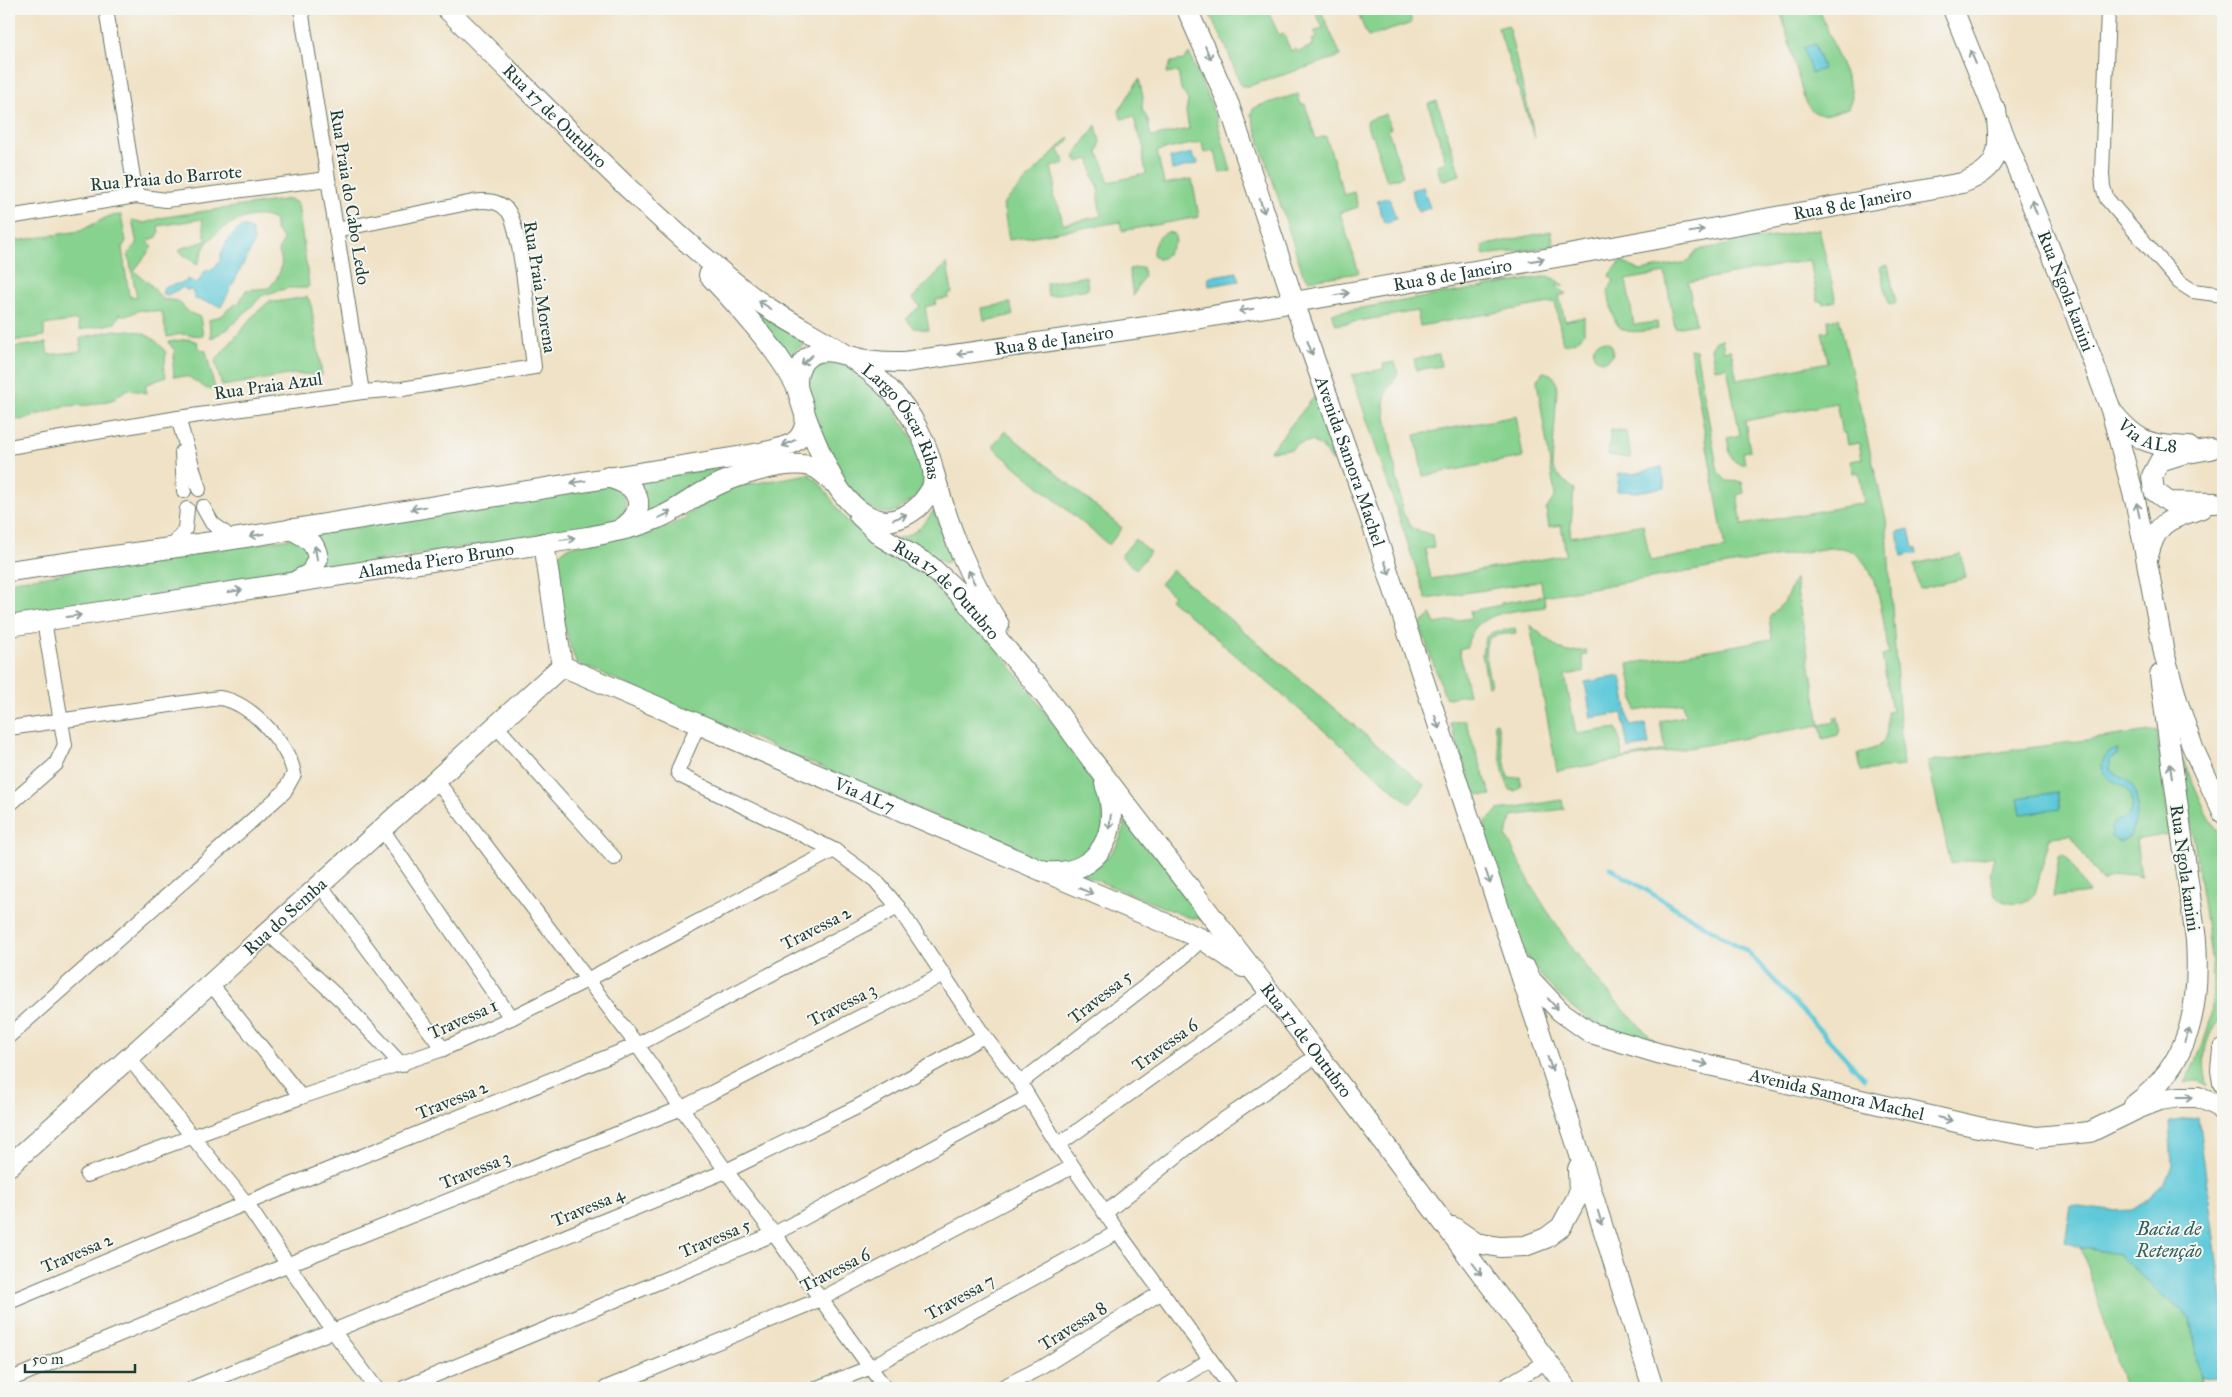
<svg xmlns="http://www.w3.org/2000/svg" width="2232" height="1397" font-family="'IM FELL Great Primer',serif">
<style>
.green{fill:#87d28f;stroke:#538862}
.water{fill:#5fc9d9;stroke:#3f8386}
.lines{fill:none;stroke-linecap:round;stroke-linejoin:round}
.stream{stroke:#5fc9d9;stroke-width:4.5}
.street-casing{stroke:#687767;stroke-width:16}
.secondary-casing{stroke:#687767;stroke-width:22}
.street{stroke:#fff;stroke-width:14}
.secondary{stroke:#fff;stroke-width:20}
.oneway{stroke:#8f9e9a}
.labels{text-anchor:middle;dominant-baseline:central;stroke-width:4;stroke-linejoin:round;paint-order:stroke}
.street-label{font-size:18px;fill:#1f3d34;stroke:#f6f6f2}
.water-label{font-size:19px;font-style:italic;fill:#2f605d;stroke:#f6f6f2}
</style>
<rect width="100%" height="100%" fill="#f6f6f2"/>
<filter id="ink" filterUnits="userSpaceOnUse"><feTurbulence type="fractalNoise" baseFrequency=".02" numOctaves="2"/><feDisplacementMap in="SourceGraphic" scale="10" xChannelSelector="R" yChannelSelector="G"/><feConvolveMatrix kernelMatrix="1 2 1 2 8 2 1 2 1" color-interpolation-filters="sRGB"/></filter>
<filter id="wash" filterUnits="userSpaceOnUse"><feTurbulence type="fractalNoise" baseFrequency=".0096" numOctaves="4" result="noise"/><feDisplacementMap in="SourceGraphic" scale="20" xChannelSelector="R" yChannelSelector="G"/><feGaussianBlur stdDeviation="1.12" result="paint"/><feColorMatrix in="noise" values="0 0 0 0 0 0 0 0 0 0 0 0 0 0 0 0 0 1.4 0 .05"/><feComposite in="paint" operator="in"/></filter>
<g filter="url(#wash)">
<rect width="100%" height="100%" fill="#f0e2c6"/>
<g class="green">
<polygon points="1207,9 1267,9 1279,35 1283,33 1291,51 1296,49 1298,52 1314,45 1312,40 1317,37 1314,32 1323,28 1314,9 1321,11 1341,56 1249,86 1241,86 1225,44"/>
<polygon points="1356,9 1372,9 1373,12 1378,10 1380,15 1394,9 1408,9 1412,23 1368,37"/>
<path d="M1780 9H1819L1851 89 1852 97 1848 108C1828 114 1819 122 1805 102Z"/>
<polygon points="1508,25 1535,138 1498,28"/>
<polygon points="1189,53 1216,117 1231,171 1220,173 1215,151 1204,153 1202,142 1157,151 1164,184 1192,179 1199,217 1122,231 1120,222 1009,240 1003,204 1069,137 1070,139 1059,150 1065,163 1051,167 1055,184 1053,196 1059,207 1063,224 1101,216 1098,199 1099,187 1093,177 1090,159 1077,162 1075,155 1096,125 1100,142 1098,154 1104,165 1108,182 1146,174 1143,157 1144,145 1138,134 1134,117 1121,119 1119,111 1139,79 1143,97 1142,109 1148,120 1151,137 1189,129 1186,112 1188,100 1181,89 1178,72 1166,74 1171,62 1184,60"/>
<polygon points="1298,94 1301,105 1305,104 1316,139 1326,136 1344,195 1354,192 1358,207 1340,213 1359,273 1309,280 1303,274 1251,114 1253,109 1258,106"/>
<polygon points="1437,101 1460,175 1441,181 1437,165 1446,162 1428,104"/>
<polygon points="1386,114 1391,129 1388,130 1403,176 1387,181 1373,135 1370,135 1366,121"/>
<path d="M290 199 298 204 309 286 307 288H288L263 295 228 329 211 338 209 320 223 315 227 310 236 304 238 305 246 290 269 288C279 276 286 266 278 250L282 244 283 238 275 229V221C255 205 212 229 203 250 201 255 200 260 197 265L179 251 182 248 206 241 202 219 158 226 159 232 157 237 148 241 152 247 134 271 151 285 162 299 178 301 190 313 200 317 203 336 181 334 167 337 162 312 140 310 126 316 120 314 115 323 80 330 77 320 44 325V336L13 341 11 325 9 323V242L80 231 109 216 121 215 126 241 122 248 129 296 137 297 128 253 137 244 132 220 144 223 165 217Z"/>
<path d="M1819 229 1836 301 1823 304 1822 301 1818 302 1810 260 1688 282 1696 324 1675 328 1665 273 1626 280 1634 325 1657 322 1658 329C1617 336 1615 331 1608 291L1614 280 1609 276 1621 261 1640 271 1687 262 1697 250Z"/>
<polygon points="1551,231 1554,246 1484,255 1482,246"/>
<path d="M1168 232 1174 234 1176 241C1170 248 1166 260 1157 259L1153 254C1153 243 1158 236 1168 232Z"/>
<polygon points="947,263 952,293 948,294 949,298 936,300 936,304 925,307 929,330 914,328 906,319 920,306 912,298"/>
<polygon points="1888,265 1896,303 1889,305 1880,267"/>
<polygon points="1143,267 1144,276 1133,296 1129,269"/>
<polygon points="1086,276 1088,289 1048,296 1046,283"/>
<path d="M1549 276 1564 285 1556 286 1566 294 1559 296 1565 321 1584 317V333C1578 341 1573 343 1563 344L1555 302 1420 326 1417 311 1336 325 1332 313Z"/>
<polygon points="307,297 311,304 322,375 294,374 222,386 215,361 256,313 271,300 275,302"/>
<polygon points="747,302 806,344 796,349 790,358"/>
<polygon points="1010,303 1013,315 984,321 982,308"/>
<path d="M1839 318 1886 519 1903 766 1861 771 1858 753C1886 747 1888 740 1887 712L1892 711 1882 656 1889 654C1883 625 1880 559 1846 549 1833 545 1817 551 1804 552L1544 596 1545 607C1515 612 1473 609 1467 647L1459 649 1469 694 1449 698 1445 697 1420 625 1431 615 1435 624 1471 618 1470 611 1501 605V603L1543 596 1541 581 1426 599 1352 375 1384 369 1383 364 1395 362 1398 374C1390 385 1385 392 1384 405L1403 513 1413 529 1432 535 1434 547 1425 549 1431 579 1566 555 1561 525 1549 527 1546 510 1555 496 1537 381 1543 372C1555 374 1556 379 1557 390L1552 465 1557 475 1574 489 1570 537 1643 524 1650 561 1725 548 1690 349 1696 350 1718 472 1727 481 1742 482 1744 493 1737 495 1742 525 1864 503 1859 472 1853 473 1850 461 1862 459 1859 443 1847 445 1845 433H1842L1836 403 1745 421 1750 451 1743 452 1745 464C1729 465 1730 450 1727 438L1740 435 1727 367 1715 369 1711 349 1716 341 1722 339 1724 351 1731 350 1737 380 1828 362 1822 332 1829 331 1828 320Z"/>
<path d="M115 330C122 332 128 329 135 331 149 335 158 340 166 353L164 370 166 377 145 385 147 393 127 389 114 399 107 401 89 405 65 406 21 420 9 418V351L14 347 46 343 48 355 81 351 80 338Z"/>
<polygon points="189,339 198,342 197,344 199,349 206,351 215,389 207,389 189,377 174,376 173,364 175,351 168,342"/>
<circle cx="1603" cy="351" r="10"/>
<polygon points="1439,354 1441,366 1416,370 1414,359"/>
<path d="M823 358C830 360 838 362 845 365 877 380 941 458 918 495 915 498 910 501 906 504 902 506 897 511 893 512 877 517 857 502 848 489 837 473 800 390 806 373 809 365 816 361 823 358Z"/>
<polygon points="1318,392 1333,462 1322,447 1312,441 1296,444 1292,449 1270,451"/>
<polygon points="1516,416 1523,457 1423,476 1415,435"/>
<polygon points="1611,430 1626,432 1631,458 1608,455"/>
<polygon points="1005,431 1122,528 1109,545 992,447"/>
<polygon points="807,454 808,455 807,457 724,471 708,477 640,519 633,481"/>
<path d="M809 474C829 487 834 511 853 526 874 542 904 550 924 569 990 628 1041 709 1094 781L1103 798V832L1085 858 1055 867 577 663C566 643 553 579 556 557L568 547 665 528 683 519 698 506 735 487Z"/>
<polygon points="608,485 620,491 626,503 625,515 613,523 322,570 316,534"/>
<path d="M934 510 950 558 949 562 945 563 895 539C914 536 924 525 934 510Z"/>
<polygon points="298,537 312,555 300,575 19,618 9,613 9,586 14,581"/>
<polygon points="1135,539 1150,552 1136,569 1121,556"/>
<polygon points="1961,554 1966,578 1919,589 1914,564"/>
<polygon points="1172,570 1425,786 1410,804 1170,599 1173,595 1160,584"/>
<polygon points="1795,579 1820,725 1835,722 1834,717 1838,717 1840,729 1838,735 1823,739 1820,725 1557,771 1530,625 1558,648 1568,652 1586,650 1587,655 1582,656 1584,672 1565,675 1576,734 1617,728 1623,758 1665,750 1660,721 1685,716 1683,703 1636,711 1628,664 1772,639 1769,617 1784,602"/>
<path d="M1515 628 1516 633C1508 634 1494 634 1489 639 1481 647 1489 675 1491 685L1488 686 1482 654 1485 638 1493 632Z"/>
<path d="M1465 720 1491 795C1483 796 1478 797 1473 789L1450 723Z"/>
<polygon points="1497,722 1508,778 1520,777 1521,786 1515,791 1510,790 1504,776 1494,723"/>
<path d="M2157 730 2169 834 2136 840 2141 877C2127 872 2116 875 2102 882L2070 835 2050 837 2035 893C2024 907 2008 906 1995 896L1990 873 1994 856 1951 864 1928 762Z"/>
<path d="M2182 758 2206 812 2223 843V1016C2203 1037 2201 1060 2208 1086 2200 1080 2195 1080 2185 1083 2208 1036 2216 1016 2212 964Z"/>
<path d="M1562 800 1564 809 1513 816 1506 835C1544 917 1592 981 1658 1044 1645 1040 1630 1038 1617 1033 1563 1013 1521 960 1503 906 1494 881 1489 854 1483 828L1486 822 1498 810Z"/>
<path d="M1127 814 1205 920 1187 917 1081 874C1111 857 1120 849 1127 814Z"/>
<polygon points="2062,854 2068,859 2089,893 2053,897 2059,856"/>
<polygon points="2081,1247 2118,1254 2190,1319 2202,1388 2125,1388"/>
</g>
<g class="water">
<polygon points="1815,44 1823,69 1811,73 1803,48"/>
<polygon points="1192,153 1193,158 1198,161 1197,164 1172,170 1170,158"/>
<polygon points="1423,187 1430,208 1418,212 1411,190"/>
<polygon points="1389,197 1396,219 1384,223 1377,201"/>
<path d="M245 227 251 229 254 240 252 247 221 307C212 302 204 302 195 299L192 290H186L184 287 167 295 162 293 164 287 186 282 187 279 197 284 205 271 213 269 220 261C220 250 233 228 245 227Z"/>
<polygon points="1237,272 1239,281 1209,286 1208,277"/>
<path d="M1662 467 1665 487 1637 492 1617 491 1619 473C1636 476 1644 470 1662 467Z"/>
<polygon points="1909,529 1913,548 1916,548 1917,553 1902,556 1897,532"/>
<polygon points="1621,676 1630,726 1645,724 1649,745 1628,749 1622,713 1591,718 1585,682"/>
<path d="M2118 749V755L2110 759V770C2114 773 2119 774 2124 778 2144 794 2137 815 2130 836L2121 842 2111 837V827C2117 817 2129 822 2132 808 2135 783 2113 786 2105 774 2097 763 2107 751 2118 749Z"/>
<polygon points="2057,792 2060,809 2021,814 2018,798"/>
<polygon points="2198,1117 2223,1306 2223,1378 2200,1379 2190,1319 2118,1254 2083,1248 2065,1242 2071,1206 2111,1211 2132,1210 2146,1201 2165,1183 2172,1165 2169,1122"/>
</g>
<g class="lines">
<polyline class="stream" points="1610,868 1748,952 1864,1078"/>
</g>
</g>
<g filter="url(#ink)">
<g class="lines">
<defs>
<g id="street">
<polyline points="106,9 136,196"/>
<polyline points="301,9 362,392"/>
<polyline points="2108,9 2102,174 2103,187 2107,199 2179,282 2193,291 2223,295"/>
<polyline points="9,217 136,196 166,200 327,179"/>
<polyline points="178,418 199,489"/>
<path d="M9 447 178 418 362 392 402 389 534 367C530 338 522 229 508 211 499 200 485 200 473 202L336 230"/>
<polyline points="182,452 184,491"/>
<polyline points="203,507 212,523 233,539"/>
<polyline points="172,548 185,529 187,509"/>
<polyline points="698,725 679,768 678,772 681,776 834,850 875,880 898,907 984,1036 1020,1083 1058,1145 1118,1232 1231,1388"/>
<polyline points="496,726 614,858"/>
<path d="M9 728 219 698C249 700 290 746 294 774L284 792 9 1036"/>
<polyline points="436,780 637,1045 726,1171 774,1234 885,1388"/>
<polyline points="9,805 56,764 65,745 44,621"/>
<polyline points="382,829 511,1018"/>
<polyline points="320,885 443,1049"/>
<polyline points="268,933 341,1000 402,1065"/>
<polyline points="211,984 301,1097"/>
<polyline points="129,1058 246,1203 333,1331 376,1388"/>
<polyline points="1020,1083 1182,958 1202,939"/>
<polyline points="1058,1145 1270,993"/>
<polyline points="87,1175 301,1097 443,1049 511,1018 587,980 834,850"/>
<polyline points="1105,1213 1213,1127 1318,1055"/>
<polyline points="9,1302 246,1203 637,1045 898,907"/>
<polyline points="9,1380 289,1264 682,1108 944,974"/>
<polyline points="193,1388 726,1171 855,1108 984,1036"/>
<polyline points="404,1388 774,1234 1028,1097"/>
<polyline points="606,1388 821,1299 1072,1167"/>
<polyline points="817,1388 869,1368 1118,1232"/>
<polyline points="1001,1388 1042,1367 1162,1292"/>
<polyline points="1163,1388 1210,1360"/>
<polyline points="1502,1388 1547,1361"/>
</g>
<g id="secondary">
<path id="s1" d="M447 9C543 103 635 202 740 287 790 329 857 349 899 400 914 418 940 465 932 488 929 494 924 500 920 505 912 513 899 520 887 521 869 521 853 507 843 494 829 478 797 402 797 382 797 375 799 368 803 362 820 340 847 358 868 360 880 362 892 362 905 362L1160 325 1580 253 1962 183C2003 168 2000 148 1996 110"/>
<path id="s2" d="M1187 9 1229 105 1294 302 1365 502 1576 1142 1653 1388"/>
<path id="s3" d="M1953 9 2066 289 2111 410 2136 504 2164 653 2177 700 2193 748 2223 813"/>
<path id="s4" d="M2114 414C2139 444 2151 445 2189 447"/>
<polyline points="2211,449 2182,454 2160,461 2152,476 2154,491 2169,502 2215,503"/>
<path d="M934 473C950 532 967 574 999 625"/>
<path d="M608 477C616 480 624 482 630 487 646 503 636 519 621 529"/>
<path id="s5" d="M859 515 882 537 930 566 959 593 1043 693"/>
<path d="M291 529C306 537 315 541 318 558L311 573 298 580"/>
<polyline points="544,543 562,666"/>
<path d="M2148 556C2157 519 2170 520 2202 508"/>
<path d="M9 571 233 539 712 461C730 458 784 452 797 440 834 403 733 301 709 275"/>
<path id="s6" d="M9 626 588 537C612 532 636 528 658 518 677 511 692 497 711 488 733 476 785 460 810 466 819 468 825 474 831 481"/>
<path id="s7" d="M562 666 1202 939 1243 967"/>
<path id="s8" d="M1036 683 1092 760 1318 1055 1567 1388"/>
<path d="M1047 872C1100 876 1123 829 1105 784"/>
<path id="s9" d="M1526 969 1531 980 1560 1011 1591 1033 1661 1054 1978 1127 2037 1137 2090 1132 2137 1109 2160 1100 2179 1097H2198L2216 1105 2223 1112"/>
<polyline points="2223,1049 2221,1070 2223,1083"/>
<path d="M2134 1105C2191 1064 2200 1006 2196 940L2160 675"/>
<path id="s10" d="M9 1166 562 666"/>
<polyline points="1453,1227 1476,1243 1500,1247 1525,1246 1546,1238 1561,1227 1579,1194 1578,1169"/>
</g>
</defs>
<use href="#street" class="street-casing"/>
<use href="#secondary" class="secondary-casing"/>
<use href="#street" class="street"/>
<use href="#secondary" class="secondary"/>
</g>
<defs><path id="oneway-shaft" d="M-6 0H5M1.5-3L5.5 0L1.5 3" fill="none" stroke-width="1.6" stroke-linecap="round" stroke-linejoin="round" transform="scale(1.25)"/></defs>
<g class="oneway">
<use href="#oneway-shaft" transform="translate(1208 53) rotate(67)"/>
<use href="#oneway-shaft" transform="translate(1973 57) rotate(-113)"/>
<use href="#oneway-shaft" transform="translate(1262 206) rotate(72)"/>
<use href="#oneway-shaft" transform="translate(2034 207) rotate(-112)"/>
<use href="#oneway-shaft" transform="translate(1697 231) rotate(-10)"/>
<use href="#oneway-shaft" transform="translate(1537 260) rotate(-10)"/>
<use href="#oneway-shaft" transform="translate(1342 294) rotate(-10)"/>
<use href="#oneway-shaft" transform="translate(765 305) rotate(-148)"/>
<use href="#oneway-shaft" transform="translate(1246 310) rotate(170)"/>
<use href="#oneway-shaft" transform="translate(1310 348) rotate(70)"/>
<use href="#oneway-shaft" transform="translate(964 353) rotate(171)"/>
<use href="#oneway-shaft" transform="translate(807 360) rotate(138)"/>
<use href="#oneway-shaft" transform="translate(789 443) rotate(154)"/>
<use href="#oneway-shaft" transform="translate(578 482) rotate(171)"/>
<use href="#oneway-shaft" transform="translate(418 508) rotate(171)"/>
<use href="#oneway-shaft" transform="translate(2138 510) rotate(-102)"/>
<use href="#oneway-shaft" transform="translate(665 515) rotate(-25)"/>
<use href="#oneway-shaft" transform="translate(900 517) rotate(-21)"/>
<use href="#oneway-shaft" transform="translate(257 535) rotate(171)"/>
<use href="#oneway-shaft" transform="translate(568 539) rotate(-8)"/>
<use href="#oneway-shaft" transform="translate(316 553) rotate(-99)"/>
<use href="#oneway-shaft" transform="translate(1387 568) rotate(71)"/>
<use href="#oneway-shaft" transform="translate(971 577) rotate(-119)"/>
<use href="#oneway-shaft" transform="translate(235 591) rotate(-10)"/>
<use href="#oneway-shaft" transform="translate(74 616) rotate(-8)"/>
<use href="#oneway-shaft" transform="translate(1437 722) rotate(72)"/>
<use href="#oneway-shaft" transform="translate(2171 771) rotate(-98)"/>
<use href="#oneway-shaft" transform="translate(1110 822) rotate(96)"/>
<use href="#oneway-shaft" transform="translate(1488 877) rotate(71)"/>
<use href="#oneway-shaft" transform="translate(1086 891) rotate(23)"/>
<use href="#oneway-shaft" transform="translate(1553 1004) rotate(47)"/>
<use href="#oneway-shaft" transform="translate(2187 1035) rotate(-70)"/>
<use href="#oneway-shaft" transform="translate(1701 1063) rotate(13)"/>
<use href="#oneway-shaft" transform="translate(1550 1064) rotate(71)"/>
<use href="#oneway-shaft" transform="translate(2185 1097)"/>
<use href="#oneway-shaft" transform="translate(1945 1119) rotate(13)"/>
<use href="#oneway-shaft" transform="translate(1600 1218) rotate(73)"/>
<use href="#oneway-shaft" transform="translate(1477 1269) rotate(53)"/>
</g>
</g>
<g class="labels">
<g class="street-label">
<text stroke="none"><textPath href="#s1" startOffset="152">Rua 17 de Outubro</textPath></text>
<text transform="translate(166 178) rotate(-5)">Rua Praia do Barrote</text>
<text transform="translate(350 197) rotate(81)">Rua Praia do Cabo Ledo</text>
<text stroke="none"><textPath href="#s1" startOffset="2018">Rua 8 de Janeiro</textPath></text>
<text stroke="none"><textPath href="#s1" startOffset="1612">Rua 8 de Janeiro</textPath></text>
<text transform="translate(540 287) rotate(81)">Rua Praia Morena</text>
<text stroke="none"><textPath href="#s3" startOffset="304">Rua Ngola kanini</textPath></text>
<text stroke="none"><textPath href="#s1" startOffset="1208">Rua 8 de Janeiro</textPath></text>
<text transform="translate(268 386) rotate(-8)">Rua Praia Azul</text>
<text stroke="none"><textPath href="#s1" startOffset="620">Largo Óscar Ribas</textPath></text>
<text stroke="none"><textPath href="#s4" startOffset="42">Via AL8</textPath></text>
<text stroke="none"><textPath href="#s2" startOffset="481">Avenida Samora Machel</textPath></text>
<text stroke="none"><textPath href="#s6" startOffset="432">Alameda Piero Bruno</textPath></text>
<text stroke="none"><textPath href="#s5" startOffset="116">Rua 17 de Outubro</textPath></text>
<text stroke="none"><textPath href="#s7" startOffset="329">Via AL7</textPath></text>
<text transform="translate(2185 868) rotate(82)">Rua Ngola kanini</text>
<text stroke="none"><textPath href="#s10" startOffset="372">Rua do Semba</textPath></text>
<text transform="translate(816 928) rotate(-27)">Travessa 2</text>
<text transform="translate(1100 997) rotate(-38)">Travessa 5</text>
<text transform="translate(842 1005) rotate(-27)">Travessa 3</text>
<text transform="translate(463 1019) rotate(-24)">Travessa 1</text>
<text stroke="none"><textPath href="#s8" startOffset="448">Rua 17 de Outubro</textPath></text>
<text transform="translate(1165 1045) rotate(-36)">Travessa 6</text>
<text stroke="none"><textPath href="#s9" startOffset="346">Avenida Samora Machel</textPath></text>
<text transform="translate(452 1100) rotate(-22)">Travessa 2</text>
<text transform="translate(475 1170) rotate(-22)">Travessa 3</text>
<text transform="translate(588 1207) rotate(-22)">Travessa 4</text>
<text transform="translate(715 1238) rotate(-23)">Travessa 5</text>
<text transform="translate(77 1253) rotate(-23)">Travessa 2</text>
<text transform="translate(835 1270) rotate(-27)">Travessa 6</text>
<text transform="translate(960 1297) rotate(-29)">Travessa 7</text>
<text transform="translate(1073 1326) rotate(-32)">Travessa 8</text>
</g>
<g class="water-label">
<text x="2169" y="1228">Bacia de<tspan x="2169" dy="22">Retenção</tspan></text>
</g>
</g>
<rect width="2232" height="1397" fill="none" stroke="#f6f6f2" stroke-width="30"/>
<path d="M25 1364v8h110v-8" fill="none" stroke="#1f3d34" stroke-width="2.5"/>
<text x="32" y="1364" font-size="15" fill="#1f3d34" stroke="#f6f6f2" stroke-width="4" paint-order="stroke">50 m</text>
</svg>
